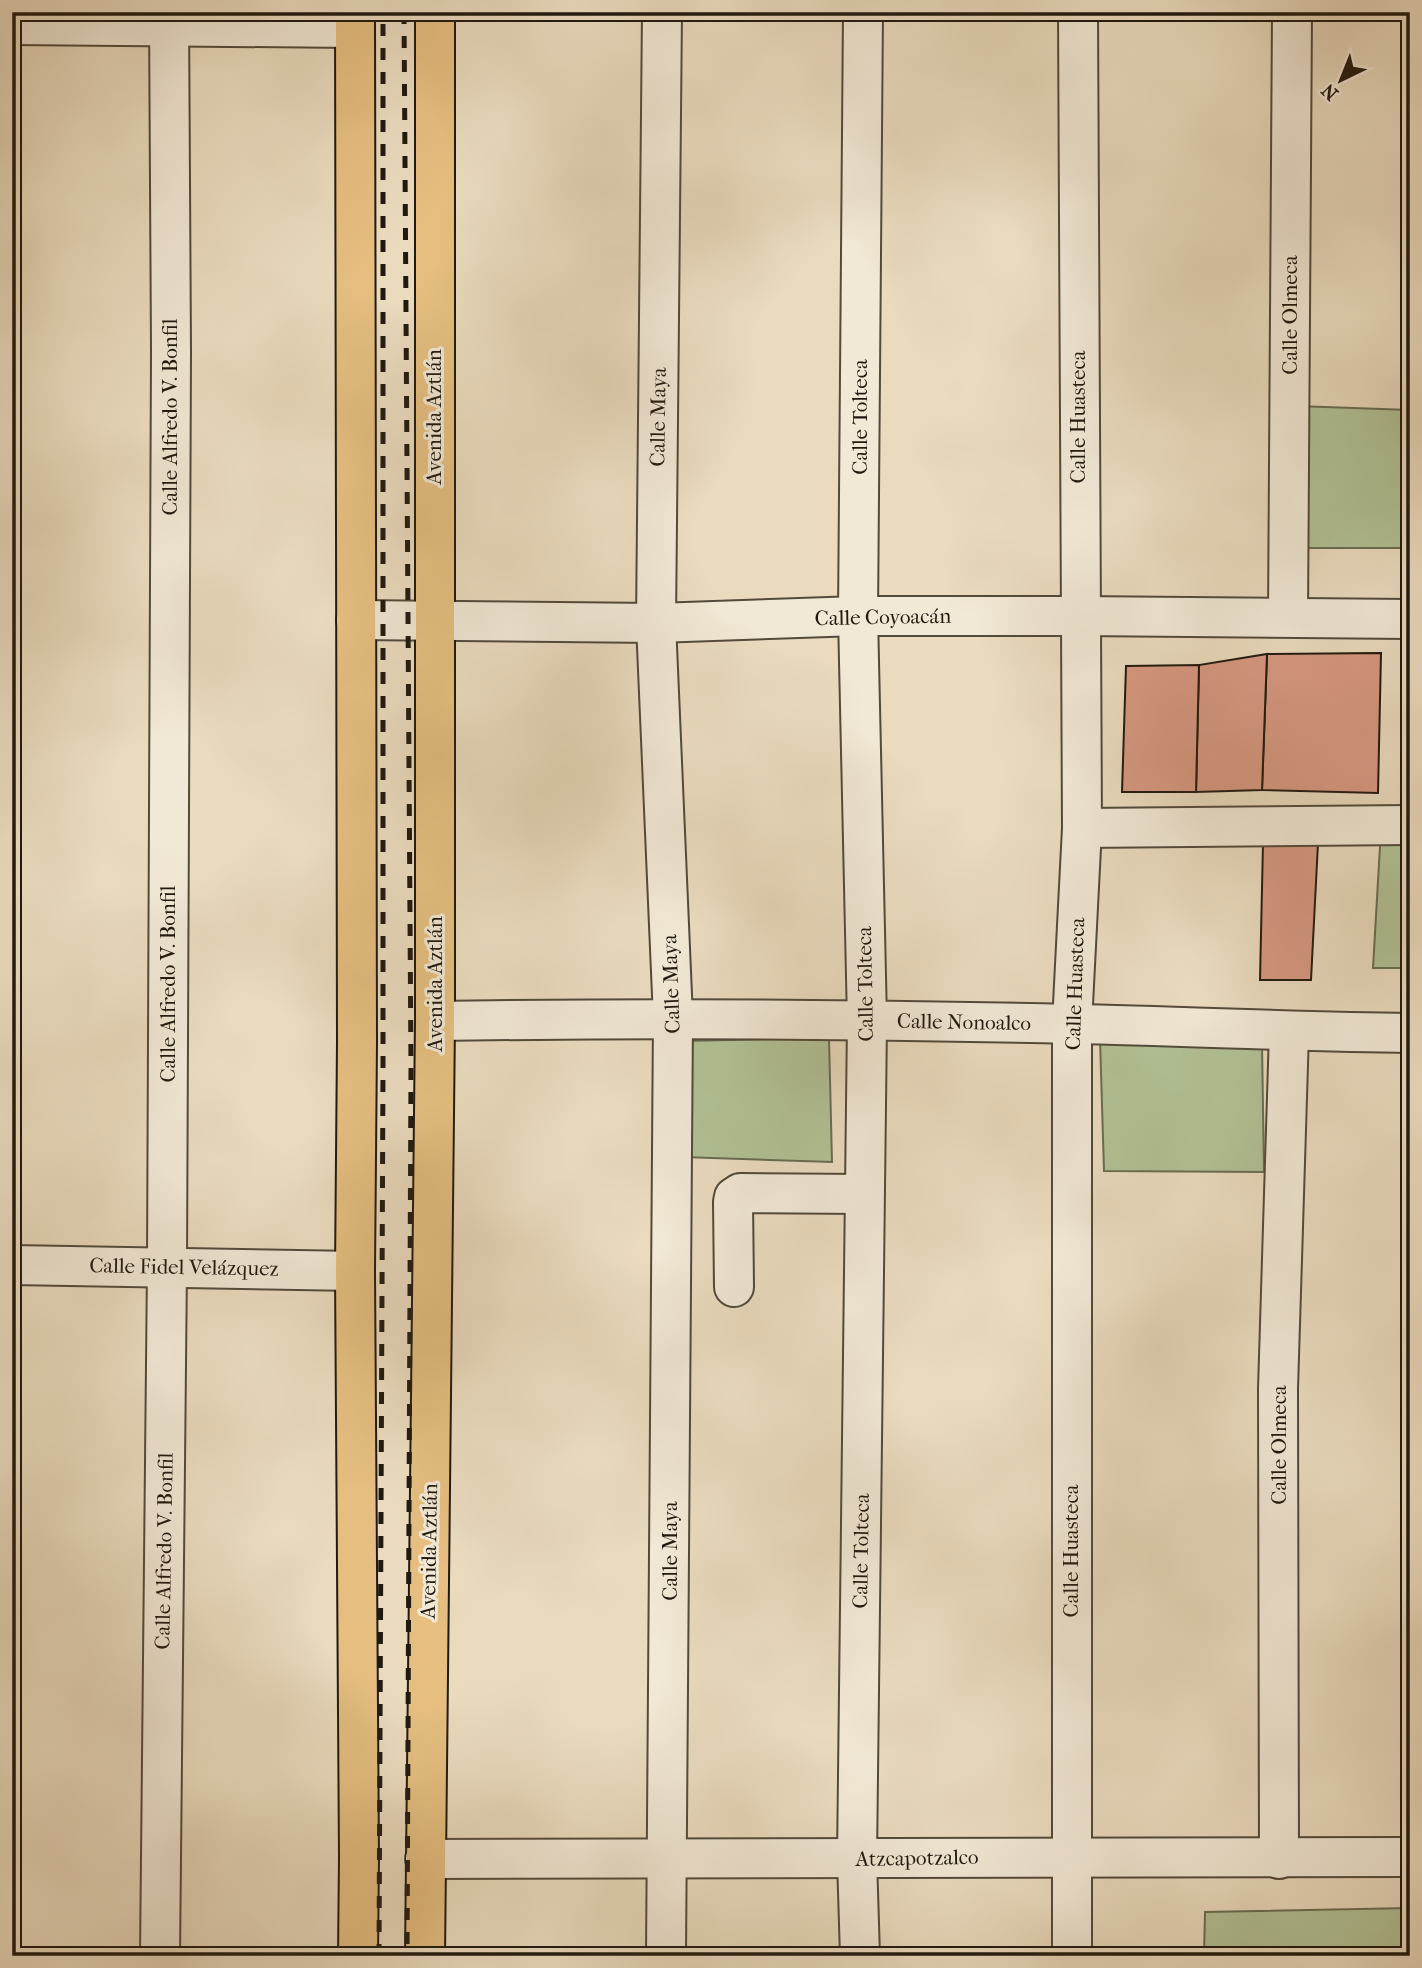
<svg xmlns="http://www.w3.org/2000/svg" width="1422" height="1968" font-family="'IM FELL French Canon',serif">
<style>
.green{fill:#b1c196;stroke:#686d52;stroke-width:2}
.building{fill:#d79881;stroke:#20190f;stroke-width:2}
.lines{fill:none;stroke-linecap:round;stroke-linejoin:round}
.minor-casing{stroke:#524a3b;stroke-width:42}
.major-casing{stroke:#20190f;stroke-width:42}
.minor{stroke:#f1e8d5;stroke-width:38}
.major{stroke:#e5be80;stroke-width:38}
.rail{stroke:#20190f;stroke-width:5;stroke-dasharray:12 12;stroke-linecap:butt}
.labels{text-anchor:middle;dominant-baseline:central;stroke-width:6;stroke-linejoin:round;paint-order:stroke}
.street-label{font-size:21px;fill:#20190f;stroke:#f1e8d5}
</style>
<rect width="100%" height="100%" fill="#eadbbf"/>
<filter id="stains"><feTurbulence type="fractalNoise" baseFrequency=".00286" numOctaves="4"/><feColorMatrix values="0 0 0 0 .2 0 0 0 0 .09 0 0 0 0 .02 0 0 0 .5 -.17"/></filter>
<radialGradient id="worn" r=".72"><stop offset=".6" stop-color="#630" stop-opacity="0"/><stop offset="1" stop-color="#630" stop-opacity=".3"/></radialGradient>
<g class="green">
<polygon points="1296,406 1410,410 1410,548 1296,548"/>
<polygon points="1381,829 1410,829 1410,968 1373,968"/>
<polygon points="829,1038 832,1162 683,1157 682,1041"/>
<polygon points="1100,1039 1262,1044 1264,1172 1104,1171"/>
<polygon points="1410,1908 1410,1956 1204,1956 1205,1912"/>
</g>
<g class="building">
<polygon points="1381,653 1378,793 1262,790 1267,654"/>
<polygon points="1267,654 1262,790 1196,792 1199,665"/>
<polygon points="1199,665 1196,792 1122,792 1126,666"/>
<polygon points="1263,843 1318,843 1311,980 1260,980"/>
</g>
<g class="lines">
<defs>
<g id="minor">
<polyline points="662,12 656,623 673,1018 666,1956"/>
<polyline points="12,25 355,28"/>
<polyline points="1288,617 1292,12"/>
<polyline points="356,620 656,623 858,616 1079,616 1410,619"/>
<polyline points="1082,828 1410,825"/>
<path d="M435 1021C647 1018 859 1019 1071 1024 1184 1026 1297 1032 1410 1033"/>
<polyline points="12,1265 355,1271"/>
<polyline points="734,1287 733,1202 734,1197 740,1193 864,1194"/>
<polyline points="425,1859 1410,1857"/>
<polyline points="1279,1859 1278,1389 1289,1032"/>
<polyline points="160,1956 167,1266 171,352 169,12"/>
<polyline points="860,1956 857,1859 867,1021 858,616 863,12"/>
<polyline points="1072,1956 1072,1024 1082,828 1078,12"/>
</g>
<g id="major">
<polyline points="355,12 357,1042 355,1271 359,1858 358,1956"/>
<polyline points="425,1956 435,1021 435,12"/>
</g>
</defs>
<use href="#minor" class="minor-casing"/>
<use href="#major" class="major-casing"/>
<use href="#minor" class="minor"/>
<use href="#major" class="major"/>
<g class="rail">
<polyline points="404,12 411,1069 407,1956"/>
<polyline points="379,1956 383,1070 383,12"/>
</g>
</g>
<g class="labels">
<g class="street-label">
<text transform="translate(1290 315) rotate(-90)">Calle Olmeca</text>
<text transform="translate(170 417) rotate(-90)">Calle Alfredo V. Bonfil</text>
<text transform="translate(434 417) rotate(-90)">Avenida Aztlán</text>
<text transform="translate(658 417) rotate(-89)">Calle Maya</text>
<text transform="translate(860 417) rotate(-90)">Calle Tolteca</text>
<text transform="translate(1078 417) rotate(-90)">Calle Huasteca</text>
<text transform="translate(883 617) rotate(-1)">Calle Coyoacán</text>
<text transform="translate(168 984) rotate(-90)">Calle Alfredo V. Bonfil</text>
<text transform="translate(435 984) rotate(-90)">Avenida Aztlán</text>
<text transform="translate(671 984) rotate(-92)">Calle Maya</text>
<text transform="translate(865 984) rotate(-91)">Calle Tolteca</text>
<text transform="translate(1075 984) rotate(-88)">Calle Huasteca</text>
<text transform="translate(964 1022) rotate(1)">Calle Nonoalco</text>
<text transform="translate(184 1267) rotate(1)">Calle Fidel Velázquez</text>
<text transform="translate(1279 1445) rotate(-90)">Calle Olmeca</text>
<text transform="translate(164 1551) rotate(-89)">Calle Alfredo V. Bonfil</text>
<text transform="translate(429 1551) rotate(-89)">Avenida Aztlán</text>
<text transform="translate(670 1551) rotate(-90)">Calle Maya</text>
<text transform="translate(861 1551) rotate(-89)">Calle Tolteca</text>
<text transform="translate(1071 1551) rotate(-90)">Calle Huasteca</text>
<text transform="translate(917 1858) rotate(-1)">Atzcapotzalco</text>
</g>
</g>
<rect width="1422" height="1968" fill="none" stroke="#eadbbf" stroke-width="42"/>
<rect x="14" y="14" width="1394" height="1940" fill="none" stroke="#20190f" stroke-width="3.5"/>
<rect x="21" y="21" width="1380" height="1926" fill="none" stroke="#20190f" stroke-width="2"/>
<g transform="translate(1341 80) rotate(223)" stroke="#f1e8d5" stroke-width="5" paint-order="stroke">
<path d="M0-5L12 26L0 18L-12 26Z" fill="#20190f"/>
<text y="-10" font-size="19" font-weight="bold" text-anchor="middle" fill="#20190f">N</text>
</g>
<rect width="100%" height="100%" filter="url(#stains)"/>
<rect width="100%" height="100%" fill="url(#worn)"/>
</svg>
